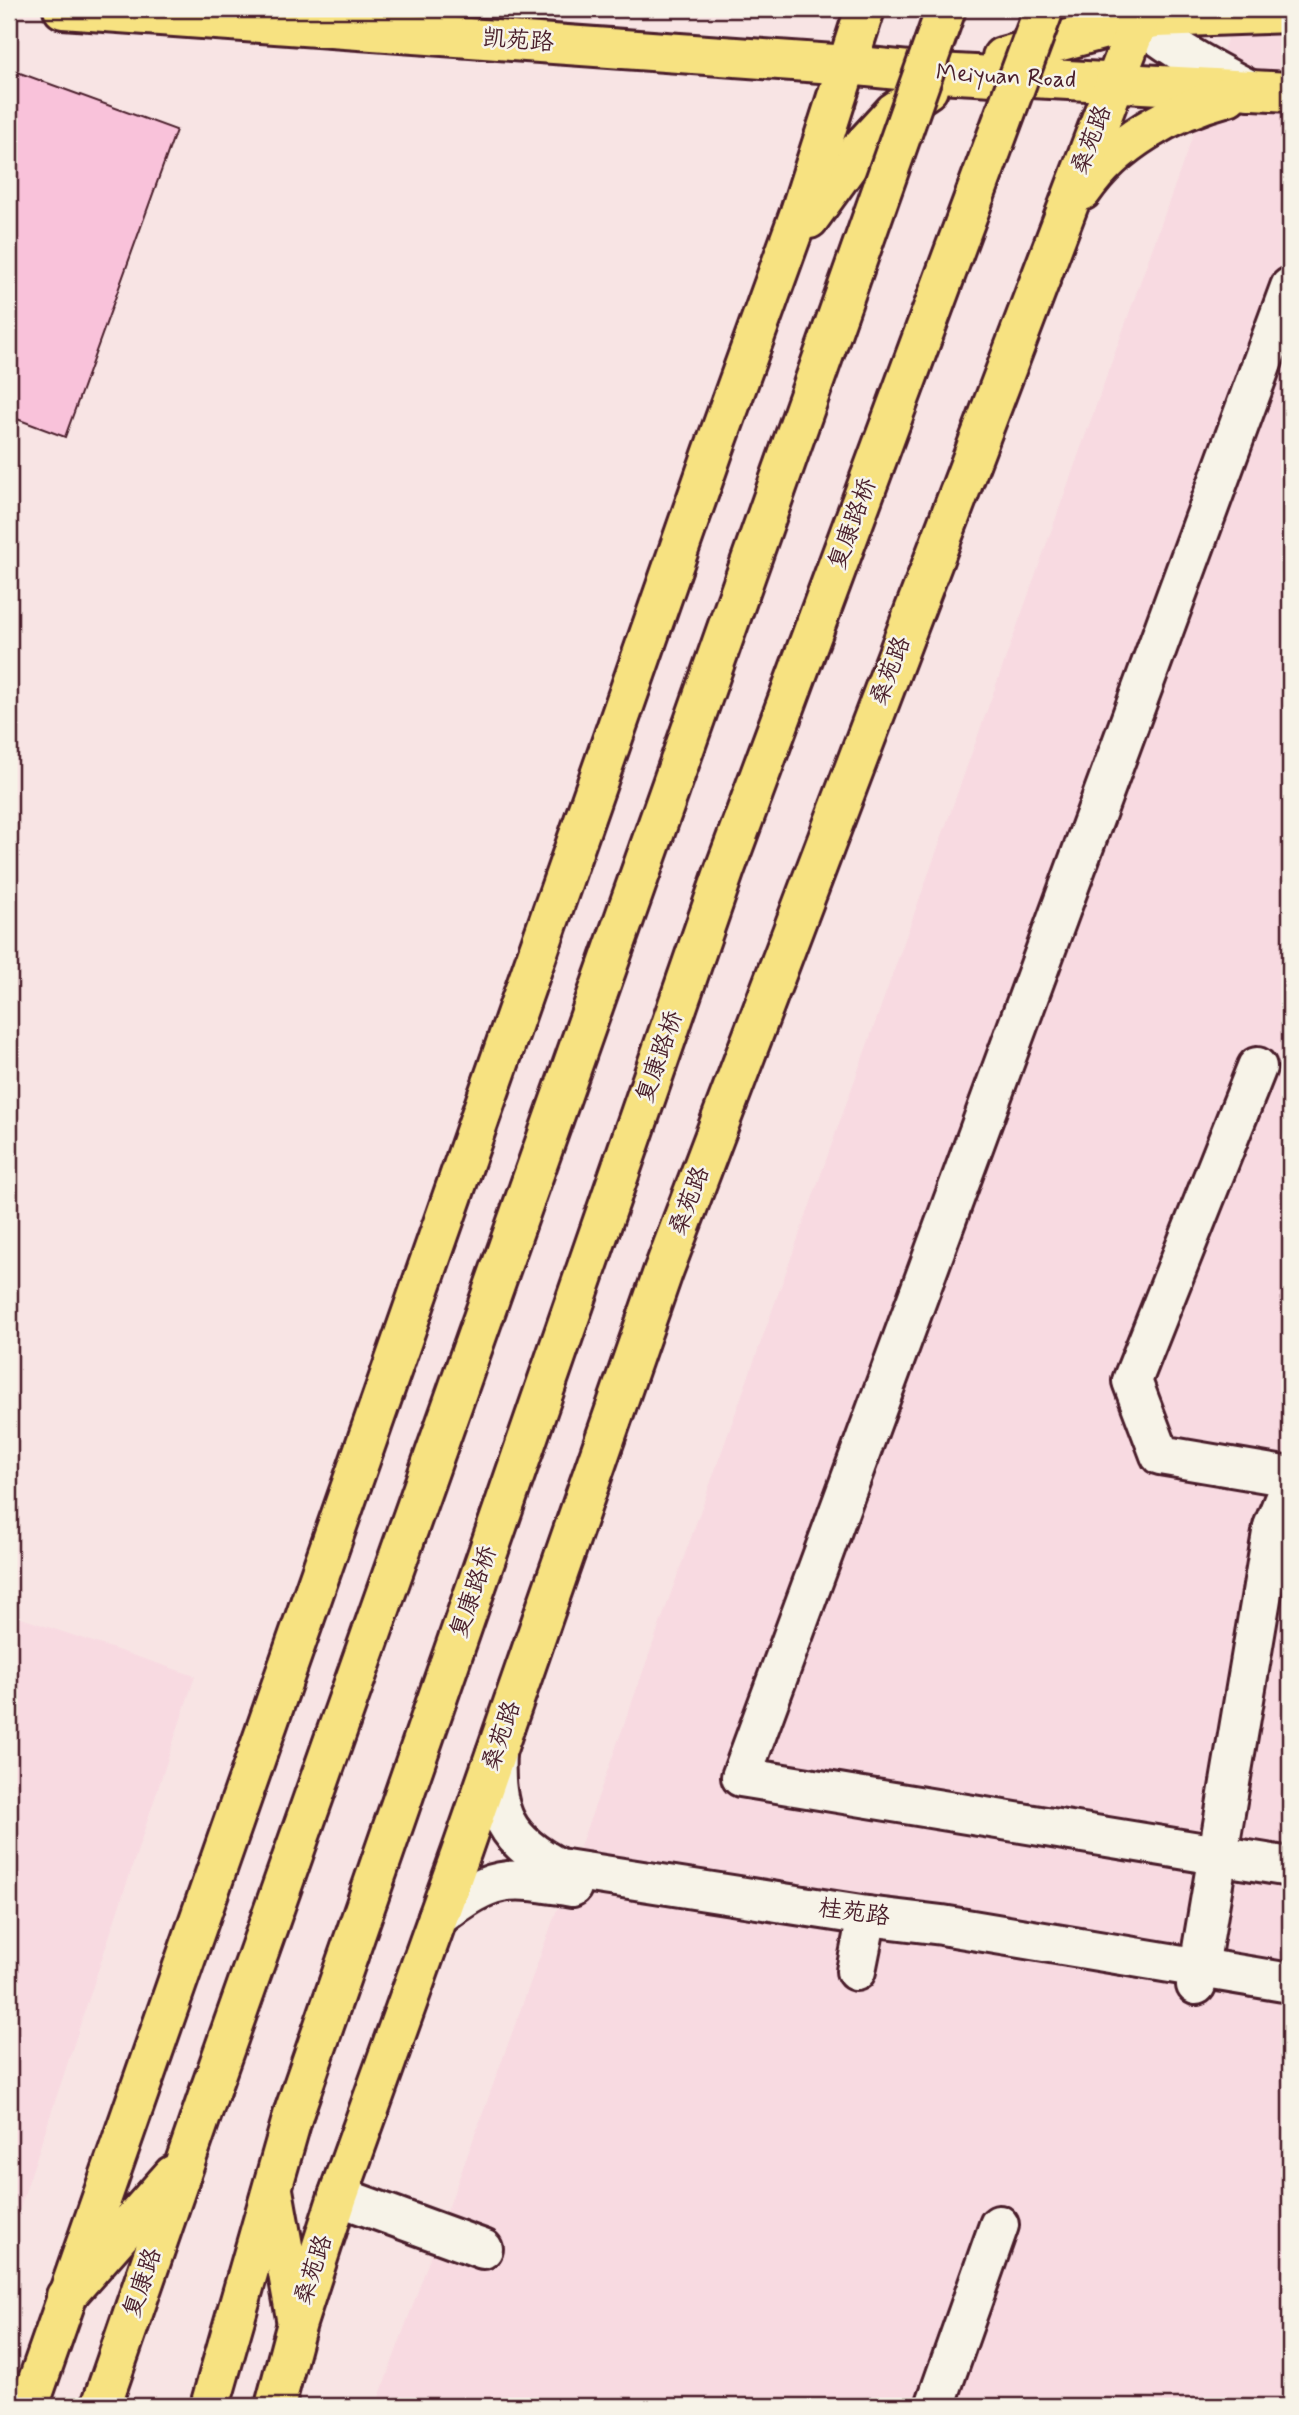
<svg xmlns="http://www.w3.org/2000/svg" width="1299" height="2415" font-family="Mynerve,'LXGW WenKai TC',sans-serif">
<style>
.built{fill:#f8dae1}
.building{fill:#f9c2da;stroke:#4a1f2b;stroke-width:2}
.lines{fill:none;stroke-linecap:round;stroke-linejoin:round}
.minor-casing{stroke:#4a1f2b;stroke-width:44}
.major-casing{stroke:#4a1f2b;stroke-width:44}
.highway-casing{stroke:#4a1f2b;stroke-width:44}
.minor{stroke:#f7f3e8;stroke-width:38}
.major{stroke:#f7e281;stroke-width:38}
.highway{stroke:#f7e281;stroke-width:38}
.highway-bridge-casing{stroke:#4a1f2b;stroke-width:44;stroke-linecap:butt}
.highway-bridge{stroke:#f7e281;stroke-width:38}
.labels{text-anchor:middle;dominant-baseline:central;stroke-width:5;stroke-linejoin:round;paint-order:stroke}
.street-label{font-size:24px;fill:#4a1f2b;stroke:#f7f3e8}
</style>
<rect width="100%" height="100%" fill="#f8e4e4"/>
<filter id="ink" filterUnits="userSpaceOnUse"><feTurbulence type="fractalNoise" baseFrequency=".0143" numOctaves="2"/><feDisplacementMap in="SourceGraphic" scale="14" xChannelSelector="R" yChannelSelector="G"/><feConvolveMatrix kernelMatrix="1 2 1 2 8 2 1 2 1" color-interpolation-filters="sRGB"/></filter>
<g filter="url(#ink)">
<g class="built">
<polygon points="1238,9 1290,9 1290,2406 376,2406 597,1800"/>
<polygon points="9,1614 195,1676 9,2241"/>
</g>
<polygon class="building" points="9,69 176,130 65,437 9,416"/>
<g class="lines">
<defs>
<g id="minor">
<path d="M1123 9C1161 42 1205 67 1250 90"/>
<polyline points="1290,287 741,1777 1290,1867"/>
<polyline points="1257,1067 1132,1381 1160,1455 1290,1477"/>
<path d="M496 1753C493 1812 505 1841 559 1868L867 1916 942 1925 1290 1983"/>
<path d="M438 1917C493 1875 505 1876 572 1887"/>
<polyline points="856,1971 867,1916"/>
<polyline points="1196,1985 1273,1527 1290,1485"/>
<polyline points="338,2196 483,2249"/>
<polyline points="935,2406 999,2225"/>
</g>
<g id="major">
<polyline points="63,9 848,65 919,72 1290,92"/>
<polyline points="1002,57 1113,27 1156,18 1290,13"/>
<path d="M1082 191C1115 142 1172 111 1228 96"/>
<polyline points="809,219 859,150 894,112 928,89"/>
<polyline points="273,2190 296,2318"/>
<polyline points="29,2406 713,452 800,212 865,9"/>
<polyline points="275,2406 297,2323 338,2196 462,1850 663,1272 1143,9"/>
</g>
<g id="highway">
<polyline points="66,2296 173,2175"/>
<polyline points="101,2406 210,2090"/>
<polyline points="210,2406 294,2112"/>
<polyline points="275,2406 276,2406"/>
</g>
</defs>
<use href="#minor" class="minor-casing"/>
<use href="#major" class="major-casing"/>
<use href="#highway" class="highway-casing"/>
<use href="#minor" class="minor"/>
<use href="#major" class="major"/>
<use href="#highway" class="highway"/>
<defs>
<g id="highway-bridge">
<polyline points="210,2090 946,9"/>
<polyline points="294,2112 725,869 1044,9"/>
</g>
</defs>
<use href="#highway-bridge" class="highway-bridge-casing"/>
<use href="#highway-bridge" class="highway-bridge"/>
</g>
</g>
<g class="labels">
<g class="street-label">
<text transform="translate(518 41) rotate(4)">凯苑路</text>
<text transform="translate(1006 77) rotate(3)">Meiyuan Road</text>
<text transform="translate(1092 140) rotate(-69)">桑苑路</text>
<text transform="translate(853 524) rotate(-70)">复康路桥</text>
<text transform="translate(891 671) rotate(-69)">桑苑路</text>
<text transform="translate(660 1057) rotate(-71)">复康路桥</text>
<text transform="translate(690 1201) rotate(-69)">桑苑路</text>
<text transform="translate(474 1592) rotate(-71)">复康路桥</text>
<text transform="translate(502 1736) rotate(-71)">桑苑路</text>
<text transform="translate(854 1913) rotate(8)">桂苑路</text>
<text transform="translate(314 2270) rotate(-72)">桑苑路</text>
<text transform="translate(143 2283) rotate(-71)">复康路</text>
</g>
</g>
<rect width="1299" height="2415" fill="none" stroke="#f7f3e8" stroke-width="35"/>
<rect x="18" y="18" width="1264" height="2380" fill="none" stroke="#4a1f2b" stroke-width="2.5" filter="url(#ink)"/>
</svg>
